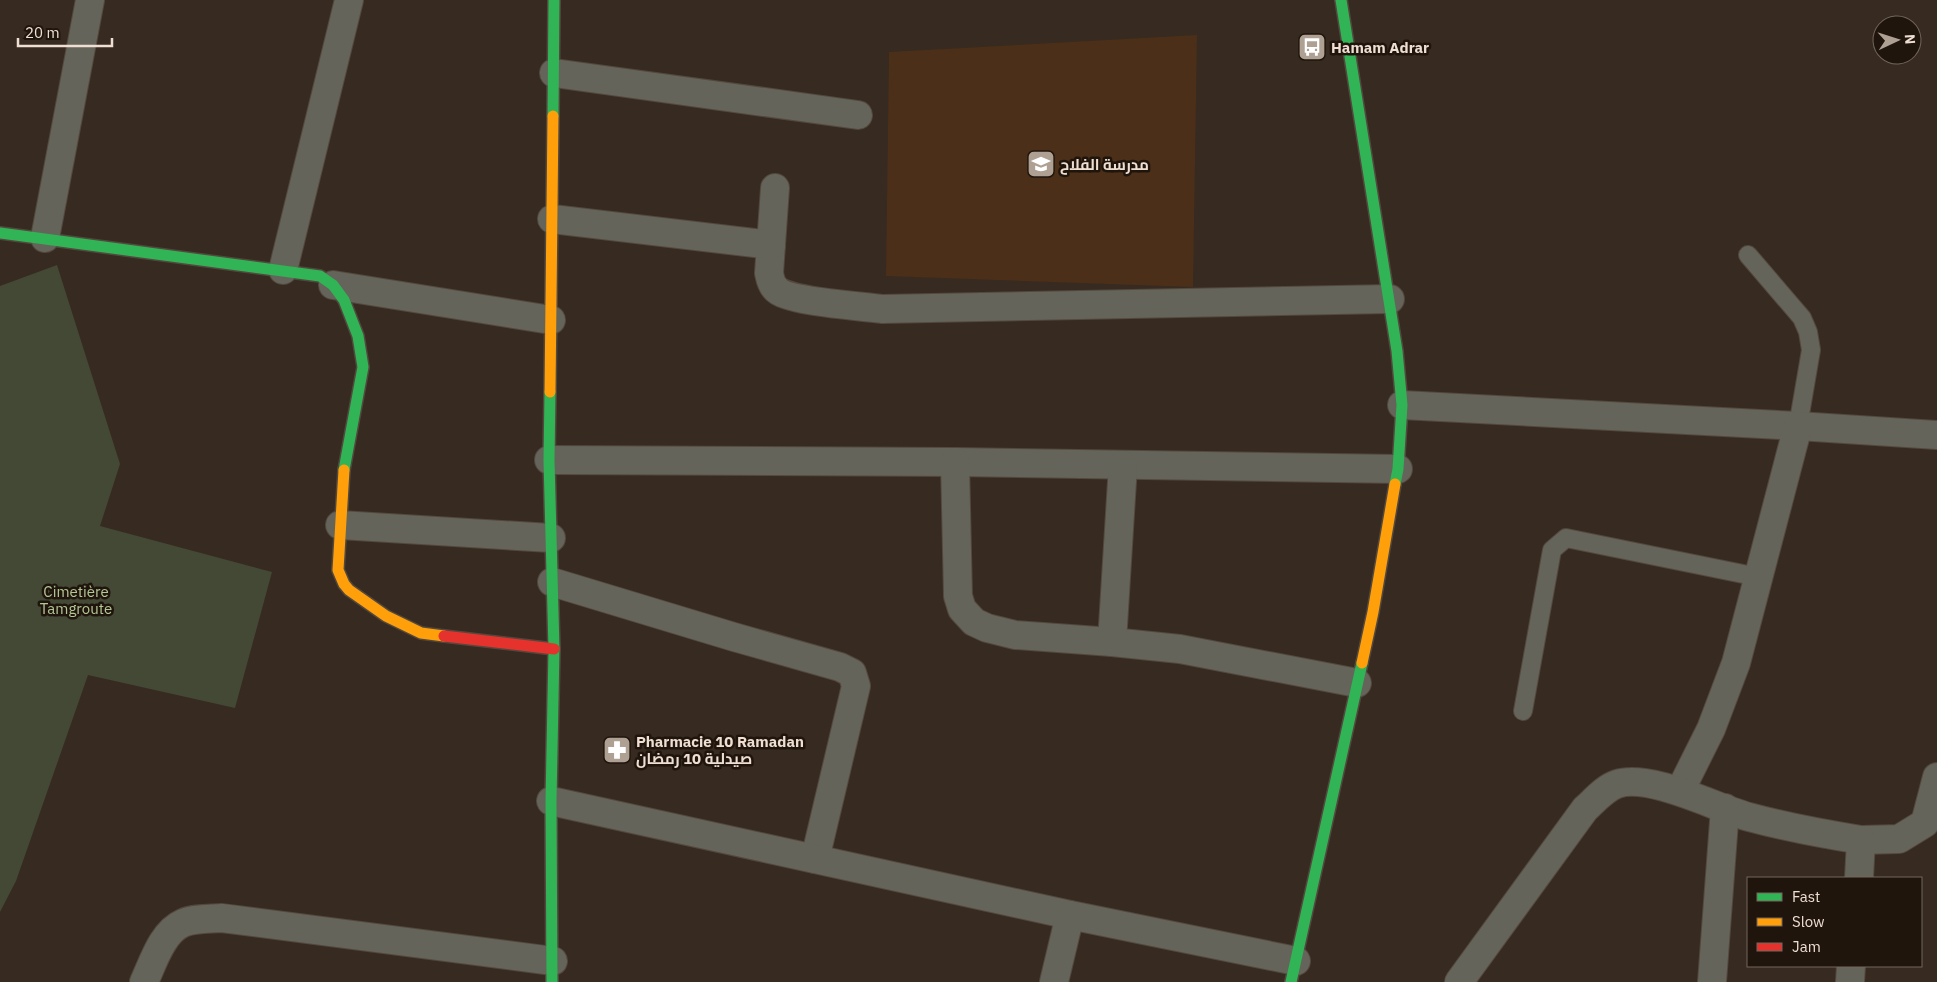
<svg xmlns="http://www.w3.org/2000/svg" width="1937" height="982" font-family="'IBM Plex Sans',Cairo,sans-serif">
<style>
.built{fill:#4b2f18}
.green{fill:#434935}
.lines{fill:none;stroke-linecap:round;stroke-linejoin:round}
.lane-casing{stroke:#53483e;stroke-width:20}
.street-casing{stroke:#53483e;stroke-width:30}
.fast-casing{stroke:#53483e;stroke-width:14}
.slow-casing{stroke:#53483e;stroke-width:14}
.jam-casing{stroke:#53483e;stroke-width:14}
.lane{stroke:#64645a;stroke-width:18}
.street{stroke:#64645a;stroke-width:28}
.fast{stroke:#30b455;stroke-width:11}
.slow{stroke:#ff9f0a;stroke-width:11}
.jam{stroke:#e5322d;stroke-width:11}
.labels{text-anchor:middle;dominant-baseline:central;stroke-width:5;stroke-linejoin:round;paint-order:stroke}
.poi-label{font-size:15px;font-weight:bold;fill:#efdfd3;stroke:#20150c;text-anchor:start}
.park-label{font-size:15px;fill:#b3c796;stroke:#20150c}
</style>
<rect width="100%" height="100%" fill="#372a20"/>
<polygon class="built" points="1197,35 1193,287 886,276 889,52"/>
<polygon class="green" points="57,265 120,464 100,526 272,572 235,708 88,675 16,881 0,912 0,286"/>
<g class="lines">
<defs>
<g id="lane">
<polyline points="1748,255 1802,318 1808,332 1811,350 1798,426"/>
<polyline points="1523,711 1552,550 1566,538 1758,577"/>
</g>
<g id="street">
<polyline points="554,73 858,115"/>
<path d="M775 188 769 273C770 278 771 284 775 288 785 302 863 306 882 309L1390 299"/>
<polyline points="552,219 771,245"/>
<polyline points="45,238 90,0"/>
<polyline points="283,270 349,0"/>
<polyline points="333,285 551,320"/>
<polyline points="1402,405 1798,426 1937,435"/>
<polyline points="549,460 955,462 1398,469"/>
<polyline points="955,462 958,596 962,609 974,622 987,628 1015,635 1112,642 1180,649 1357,683"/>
<polyline points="340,525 551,538"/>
<polyline points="552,582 734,637 840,667 852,673 856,686 815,859"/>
<polyline points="1112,642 1123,465"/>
<polyline points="1680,791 1711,729 1736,663 1798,426"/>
<polyline points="551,801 1070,915 1296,961"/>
<polyline points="1861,840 1899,839 1925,823 1937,777"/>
<path d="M144 982C153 963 162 932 183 923 194 918 210 919 222 918L553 961"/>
<polyline points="1054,982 1070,915"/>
<path d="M1459 982 1585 809C1594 801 1605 788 1617 784 1650 773 1716 808 1749 817 1786 827 1823 834 1861 840L1859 878"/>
<polyline points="1712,982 1725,808"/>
<polyline points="1850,982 1851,966"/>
</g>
<g id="fast">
<polyline points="1341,0 1397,351 1402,405 1398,469 1395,484"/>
<polyline points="553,116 554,0"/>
<polyline points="0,233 320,276 333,285 344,300 358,336 363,367 344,470"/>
<polyline points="550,392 549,460 554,649 551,801 552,982"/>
<polyline points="1291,982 1362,663"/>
</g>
<g id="slow">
<polyline points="550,392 553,116"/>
<polyline points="344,470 338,570 344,584 349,590 386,616 421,633 444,636"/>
<polyline points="1362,663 1373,612 1395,484"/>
</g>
<polyline id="jam" points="444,636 554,649"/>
</defs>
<use href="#lane" class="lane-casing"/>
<use href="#street" class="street-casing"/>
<use href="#fast" class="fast-casing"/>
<use href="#slow" class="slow-casing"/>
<use href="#jam" class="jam-casing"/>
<use href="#lane" class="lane"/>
<use href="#street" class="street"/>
<use href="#fast" class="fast"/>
<use href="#slow" class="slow"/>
<use href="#jam" class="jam"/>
</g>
<defs>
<symbol id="bus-square" viewBox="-11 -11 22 22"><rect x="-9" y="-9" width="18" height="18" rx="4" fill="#afa094" stroke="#20150c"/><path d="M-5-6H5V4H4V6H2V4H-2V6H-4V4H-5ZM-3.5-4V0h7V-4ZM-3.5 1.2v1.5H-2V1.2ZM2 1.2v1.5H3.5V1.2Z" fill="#fff"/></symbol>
<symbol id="school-square" viewBox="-11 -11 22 22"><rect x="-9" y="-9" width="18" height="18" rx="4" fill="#afa094" stroke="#20150c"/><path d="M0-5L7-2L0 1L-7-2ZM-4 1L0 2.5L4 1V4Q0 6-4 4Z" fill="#fff"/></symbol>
<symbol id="pharmacy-square" viewBox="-11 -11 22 22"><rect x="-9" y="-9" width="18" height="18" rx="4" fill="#afa094" stroke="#20150c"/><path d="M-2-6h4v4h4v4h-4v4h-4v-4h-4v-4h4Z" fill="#fff"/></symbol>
</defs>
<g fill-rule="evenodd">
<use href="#bus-square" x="1296" y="31" width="32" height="32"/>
<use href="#school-square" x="1025" y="148" width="32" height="32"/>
<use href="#pharmacy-square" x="601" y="734" width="32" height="32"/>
</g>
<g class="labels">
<g class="poi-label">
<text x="1331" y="47">Hamam Adrar</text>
<text x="1060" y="164">مدرسة الفلاح</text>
<text x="636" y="741">Pharmacie 10 Ramadan<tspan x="636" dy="17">صيدلية 10 رمضان</tspan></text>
</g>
<g class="park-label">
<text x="76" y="591">Cimetière<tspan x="76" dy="17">Tamgroute</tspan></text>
</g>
</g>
<rect x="1747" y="877" width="175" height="90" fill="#20150c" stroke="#73665c"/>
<rect x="1757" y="893" width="25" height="8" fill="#30b455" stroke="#73665c"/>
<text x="1792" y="902" font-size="15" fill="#efdfd3">Fast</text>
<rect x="1757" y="918" width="25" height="8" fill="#ff9f0a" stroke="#73665c"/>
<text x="1792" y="927" font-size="15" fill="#efdfd3">Slow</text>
<rect x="1757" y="943" width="25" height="8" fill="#e5322d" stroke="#73665c"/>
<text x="1792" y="952" font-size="15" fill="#efdfd3">Jam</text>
<g transform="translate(1897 40) rotate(86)"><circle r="24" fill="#20150c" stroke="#73665c"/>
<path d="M0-4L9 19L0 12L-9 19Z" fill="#afa094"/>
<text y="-8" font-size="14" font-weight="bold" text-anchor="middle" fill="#efdfd3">N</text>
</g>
<path d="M18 38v8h94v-8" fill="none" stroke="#efdfd3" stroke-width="2.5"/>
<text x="25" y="38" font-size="15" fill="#efdfd3" stroke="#20150c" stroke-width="4" paint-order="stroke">20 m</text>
</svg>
